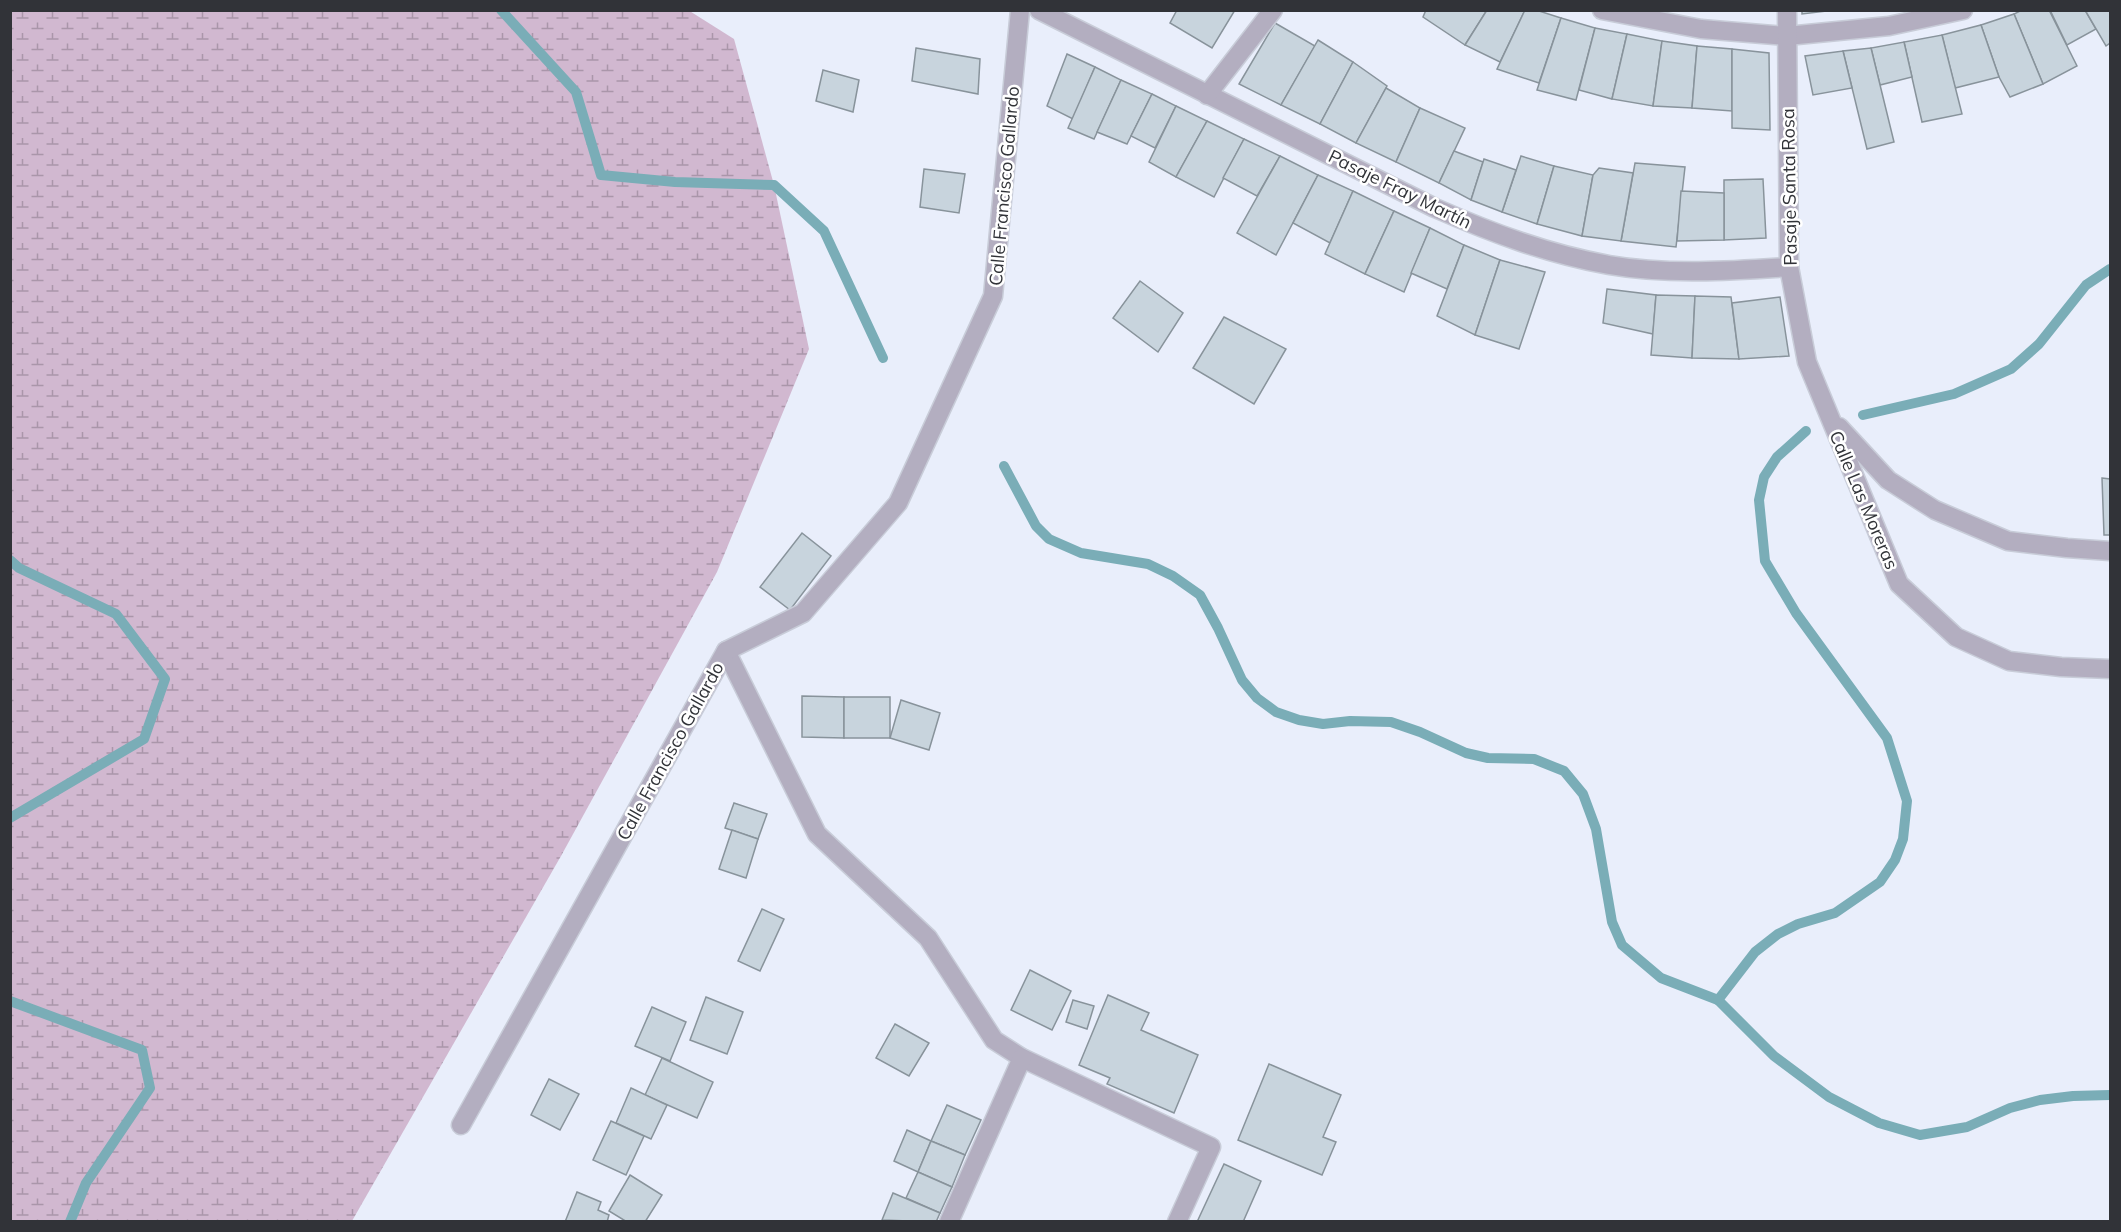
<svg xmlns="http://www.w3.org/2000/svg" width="2121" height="1232" font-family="Mulish,sans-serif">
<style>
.wetland{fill:url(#wetland-marsh)}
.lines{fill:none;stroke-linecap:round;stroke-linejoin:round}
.stream{stroke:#7aadb7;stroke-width:10}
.building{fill:#c8d4dd;stroke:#88939b;stroke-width:1.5}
.minor-casing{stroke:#c8ccd8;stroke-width:21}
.minor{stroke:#b3aec0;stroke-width:18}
.labels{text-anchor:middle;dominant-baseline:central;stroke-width:5;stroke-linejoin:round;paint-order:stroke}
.street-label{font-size:18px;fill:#313338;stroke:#fff}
</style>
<defs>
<pattern id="wetland-marsh" width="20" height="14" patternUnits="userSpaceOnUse" patternTransform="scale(1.5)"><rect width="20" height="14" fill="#d1b8d0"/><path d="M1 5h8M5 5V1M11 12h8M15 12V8" fill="none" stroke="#aa96aa"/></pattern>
</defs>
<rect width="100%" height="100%" fill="#e9eefb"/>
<polygon class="wetland" points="688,10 734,39 774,185 809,349 717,572 561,856 352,1221 11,1221 11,11"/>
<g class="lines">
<g class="stream">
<polyline points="501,10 576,92 601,175 675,182 774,185 824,231 883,358"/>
<polyline points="1863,415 1954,394 2011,369 2039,344 2086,285 2110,269"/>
<polyline points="1004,466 1036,526 1049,539 1081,553 1148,564 1173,576 1200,595 1218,628 1242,680 1257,698 1276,712 1299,720 1323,724 1350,721 1391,722 1420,732 1466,753 1488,758 1534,759 1564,771 1583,794 1596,829 1612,922 1622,945 1661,978 1718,1000 1755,952 1778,934 1798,924 1835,913 1880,882 1895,860 1903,839 1907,801 1887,738 1796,613 1765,561 1759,500 1764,477 1777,457 1806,431"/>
<polyline points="10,560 19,568 116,614 165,679 144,739 10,818"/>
<polyline points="1718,1000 1774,1056 1829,1097 1879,1123 1920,1135 1967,1127 2010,1108 2040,1100 2073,1096 2110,1095"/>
<polyline points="10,1001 142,1050 150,1088 86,1183 70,1222"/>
</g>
</g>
<g class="building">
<polygon points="1177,10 1235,10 1212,48 1170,23"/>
<polygon points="1426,10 1487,10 1465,45 1423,17"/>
<polygon points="1487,10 1525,10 1500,62 1465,45"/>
<polygon points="1525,10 1536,10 1561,18 1539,83 1497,69"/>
<polygon points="1802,10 1826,10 1826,11 1802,14"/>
<polygon points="2022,10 2049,10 2077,66 2043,84 2014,14"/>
<polygon points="2050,10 2085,10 2096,29 2067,45"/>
<polygon points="2085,10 2110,10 2110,43 2106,46"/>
<polygon points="2014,14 2043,84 2010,97 1999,77 1981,25"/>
<polygon points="1561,18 1595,28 1576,100 1537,90"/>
<polygon points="1275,23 1315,46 1281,105 1239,84"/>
<polygon points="1981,25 1999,77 1955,88 1942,35"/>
<polygon points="1595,28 1627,34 1612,99 1579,90"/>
<polygon points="1627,34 1662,41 1653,106 1612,99"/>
<polygon points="1942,35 1962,114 1922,122 1904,42"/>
<polygon points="1318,40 1353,62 1320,124 1281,105"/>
<polygon points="1662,41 1697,46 1692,108 1653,106"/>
<polygon points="1904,42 1912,77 1880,85 1871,48"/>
<polygon points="1697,46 1732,49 1732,111 1692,108"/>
<polygon points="916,48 980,59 978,94 912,81"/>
<polygon points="1871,48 1894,142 1867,149 1843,51"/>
<polygon points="1732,49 1769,53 1770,130 1732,128"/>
<polygon points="1843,51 1852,88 1813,95 1805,56"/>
<polygon points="1067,54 1095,67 1073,119 1047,106"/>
<polygon points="1353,62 1387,86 1356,143 1320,124"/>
<polygon points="1095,67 1121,80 1094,139 1068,128"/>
<polygon points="823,70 859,80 853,112 816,101"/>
<polygon points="1121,80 1152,94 1127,144 1097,132"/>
<polygon points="1386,88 1420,108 1396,162 1356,143"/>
<polygon points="1152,94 1176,106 1155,148 1131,136"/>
<polygon points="1176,106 1207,121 1176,177 1149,162"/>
<polygon points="1420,108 1465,128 1439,183 1396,162"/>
<polygon points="1207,121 1244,139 1214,197 1176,177"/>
<polygon points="1244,139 1280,156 1257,196 1223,178"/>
<polygon points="1454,151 1483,162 1471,200 1439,183"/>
<polygon points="1280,156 1318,175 1276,255 1237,233"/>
<polygon points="1521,156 1554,166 1537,224 1502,212"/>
<polygon points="1484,159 1516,170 1502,212 1471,200"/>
<polygon points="1635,163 1685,167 1676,247 1621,241"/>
<polygon points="1554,166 1593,175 1582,236 1537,224"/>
<polygon points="1599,168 1633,173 1621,241 1582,236 1593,175"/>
<polygon points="924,169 965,174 959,213 920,207"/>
<polygon points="1318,175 1353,191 1330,243 1293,223"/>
<polygon points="1763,179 1766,238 1724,240 1724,180"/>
<polygon points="1353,191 1394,211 1365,274 1325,254"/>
<polygon points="1681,191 1724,193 1724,240 1677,241"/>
<polygon points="1394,211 1430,228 1404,292 1365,274"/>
<polygon points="1430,228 1464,245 1447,289 1411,273"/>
<polygon points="1464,245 1500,260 1475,335 1437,316"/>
<polygon points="1500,260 1545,272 1519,349 1475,335"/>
<polygon points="1140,281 1183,313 1158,352 1113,318"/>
<polygon points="1607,289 1656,295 1653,334 1603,323"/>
<polygon points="1656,295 1695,296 1692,358 1651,355"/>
<polygon points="1695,296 1731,297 1739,359 1692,358"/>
<polygon points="1780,297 1789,356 1739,359 1732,303"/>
<polygon points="1224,317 1286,349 1254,404 1193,368"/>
<polygon points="2102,478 2110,479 2110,535 2104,535"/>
<polygon points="802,533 831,556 790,610 760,587"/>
<polygon points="802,696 844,697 844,738 802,737"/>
<rect x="844" y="697" width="46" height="41"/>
<polygon points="901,700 940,713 929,750 890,738"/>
<polygon points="734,803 767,814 758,839 725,828"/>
<polygon points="732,830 758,839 746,878 719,869"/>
<polygon points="762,909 784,919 760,971 738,961"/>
<polygon points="1030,970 1071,991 1052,1030 1011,1010"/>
<polygon points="1108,995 1149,1013 1141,1030 1198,1055 1174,1113 1107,1084 1110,1078 1079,1065"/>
<polygon points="706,997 743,1012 727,1054 690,1040"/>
<polygon points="1073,1000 1094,1006 1087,1029 1066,1022"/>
<polygon points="652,1007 686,1022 670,1061 635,1046"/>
<polygon points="895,1024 929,1043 909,1076 876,1058"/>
<polygon points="662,1058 713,1082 697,1118 645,1095"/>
<polygon points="1269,1064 1341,1095 1323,1137 1336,1142 1322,1175 1238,1140"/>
<polygon points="549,1079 579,1094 560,1130 531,1115"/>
<polygon points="631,1088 667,1105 651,1139 616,1123"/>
<polygon points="947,1105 981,1120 965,1155 931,1141"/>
<polygon points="611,1121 644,1136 626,1175 593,1160"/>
<polygon points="907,1130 931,1141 918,1172 894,1161"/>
<polygon points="931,1141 965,1155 952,1187 918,1172"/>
<polygon points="1224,1164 1261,1181 1243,1222 1197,1222"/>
<polygon points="918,1172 952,1187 940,1213 906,1198"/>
<polygon points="630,1175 662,1195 645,1222 627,1222 609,1211"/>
<polygon points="577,1192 601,1202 598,1210 609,1215 607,1222 565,1222"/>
<polygon points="893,1193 940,1213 936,1222 882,1220"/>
</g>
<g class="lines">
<defs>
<g id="minor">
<path d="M1039 10 1435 208C1492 233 1548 254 1609 265 1666 275 1731 271 1789 267"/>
<polyline points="1602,10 1701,29 1787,36 1889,26 1963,10"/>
<polyline points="1787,10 1789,267 1807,362 1899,584 1956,637 2009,661 2061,667 2110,669"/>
<polyline points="1207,95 1273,10"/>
<polyline points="1839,427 1888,480 1935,510 2008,541 2067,548 2110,551"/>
<polyline points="726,651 817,834 928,938 994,1040 1022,1058 1211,1147 1177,1222"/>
<polyline points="461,1125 726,651 803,613 898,503 993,296 1020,10"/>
<polyline points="949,1222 1022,1058"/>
</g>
</defs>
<use href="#minor" class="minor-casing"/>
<use href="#minor" class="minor"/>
</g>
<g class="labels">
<g class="street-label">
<text transform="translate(1004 186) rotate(-85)">Calle Francisco Gallardo</text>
<text transform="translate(1789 187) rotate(-91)">Pasaje Santa Rosa</text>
<text transform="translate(1400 189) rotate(26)">Pasaje Fray Martín</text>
<text transform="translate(1864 500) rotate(67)">Calle Las Moreras</text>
<text transform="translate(670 751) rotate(-61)">Calle Francisco Gallardo</text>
</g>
</g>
<rect width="2121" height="1232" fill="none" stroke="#313338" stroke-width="24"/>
</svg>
